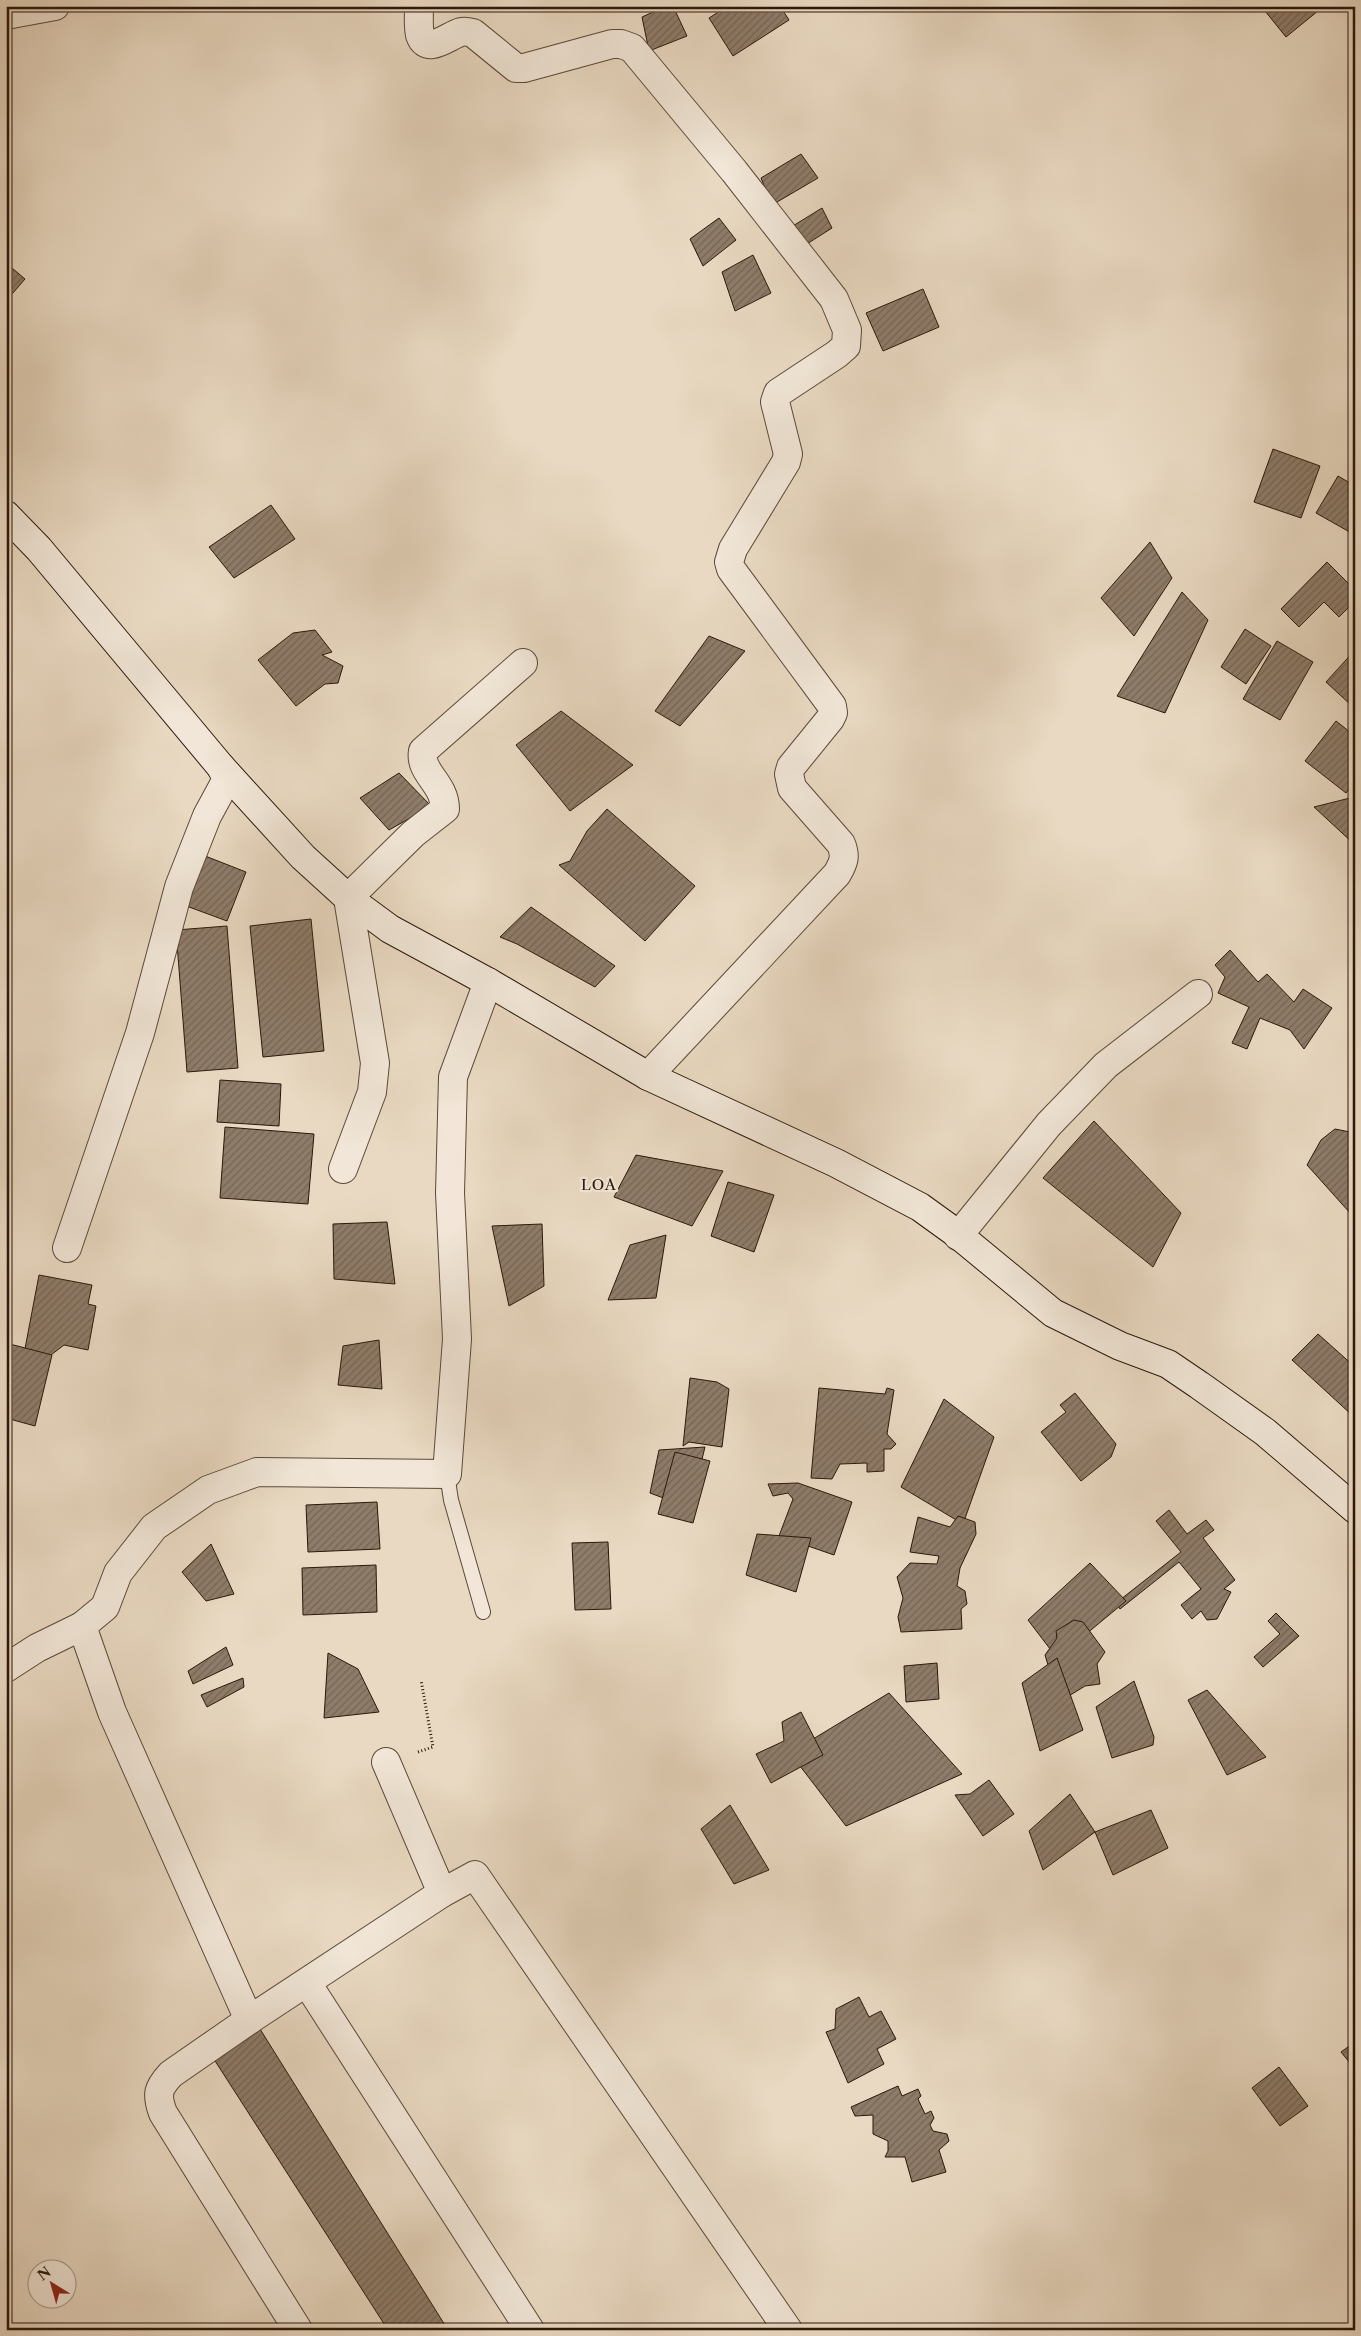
<svg xmlns="http://www.w3.org/2000/svg" width="1361" height="2336" font-family="'Libre Caslon Text',serif">
<style>
.building{fill:url(#building-hatch);stroke:#2c170a}
.lines{fill:none;stroke-linecap:round;stroke-linejoin:round}
.lane-casing{stroke:#5b4838;stroke-width:16}
.street-casing{stroke:#5b4838;stroke-width:30}
.secondary-casing{stroke:#2c170a;stroke-width:30}
.path{stroke:#2c170a;stroke-width:3;stroke-dasharray:1 2.5;stroke-linecap:butt}
.lane{stroke:#f1e6d7;stroke-width:14}
.street{stroke:#f1e6d7;stroke-width:28}
.secondary{stroke:#f1e6d7;stroke-width:28}
.labels{text-anchor:middle;dominant-baseline:central;stroke-width:4.5;stroke-linejoin:round;paint-order:stroke}
.quarter-label{font-size:15px;letter-spacing:1px;fill:#2c170a;stroke:#f1e6d7}
</style>
<defs>
<pattern id="building-hatch" width="6" height="6" patternUnits="userSpaceOnUse" patternTransform="scale(1.25)"><rect width="6" height="6" fill="#8e7c6a"/><path d="M-1 1l2-2M0 6l6-6M5 7l2-2" fill="none" stroke="#746555"/></pattern>
</defs>
<rect width="100%" height="100%" fill="#e9d9c2"/>
<filter id="stains"><feTurbulence type="fractalNoise" baseFrequency=".004" numOctaves="4"/><feColorMatrix values="0 0 0 0 .2 0 0 0 0 .09 0 0 0 0 .02 0 0 0 .5 -.17"/></filter>
<radialGradient id="worn" r=".72"><stop offset=".6" stop-color="#630" stop-opacity="0"/><stop offset="1" stop-color="#630" stop-opacity=".3"/></radialGradient>
<g class="building">
<polygon points="667,6 673,6 687,36 649,51 642,17"/>
<polygon points="728,6 780,6 789,20 733,56 709,18"/>
<polygon points="1261,6 1324,6 1286,37"/>
<polygon points="801,154 818,178 772,205 761,178"/>
<polygon points="822,208 832,228 799,249 788,229"/>
<polygon points="719,218 736,240 703,266 690,239"/>
<polygon points="753,255 771,293 735,311 722,272"/>
<polygon points="6,263 25,279 6,301"/>
<polygon points="923,289 939,327 883,351 866,313"/>
<polygon points="1273,449 1320,466 1301,518 1254,502"/>
<polygon points="1338,476 1355,486 1355,535 1316,513"/>
<polygon points="271,505 295,539 234,578 209,547"/>
<polygon points="1150,542 1172,578 1134,636 1101,598"/>
<polygon points="1327,562 1355,590 1355,601 1339,617 1324,602 1299,627 1281,609"/>
<polygon points="1182,592 1208,620 1165,713 1117,696"/>
<polygon points="1245,629 1271,646 1246,684 1221,667"/>
<polygon points="315,630 332,652 322,655 343,666 338,683 325,684 296,706 258,660 293,633"/>
<polygon points="709,636 745,651 680,726 655,711"/>
<polygon points="1277,641 1313,662 1280,720 1243,699"/>
<polygon points="1355,650 1355,703 1352,706 1326,682"/>
<polygon points="561,711 633,765 570,811 516,745"/>
<polygon points="1336,721 1355,736 1355,782 1346,793 1305,761"/>
<polygon points="399,773 431,806 389,830 360,798"/>
<polygon points="1350,798 1355,803 1355,845 1314,807"/>
<polygon points="607,809 695,886 645,941 559,865 570,861 587,831"/>
<polygon points="200,854 246,872 227,921 181,904"/>
<polygon points="531,907 615,966 595,987 517,944 500,937"/>
<polygon points="311,919 324,1051 263,1057 250,926"/>
<polygon points="227,926 238,1068 187,1072 176,930"/>
<polygon points="1230,950 1258,982 1267,974 1294,1002 1303,989 1332,1008 1304,1049 1290,1030 1260,1018 1247,1049 1232,1043 1249,1007 1218,993 1225,977 1215,965"/>
<polygon points="220,1080 281,1084 279,1126 217,1122"/>
<polygon points="1094,1121 1181,1213 1153,1267 1043,1178"/>
<polygon points="225,1127 314,1134 308,1204 220,1198"/>
<polygon points="1335,1129 1355,1133 1355,1211 1351,1214 1307,1165 1321,1140"/>
<polygon points="636,1155 723,1171 692,1226 614,1197"/>
<polygon points="728,1182 774,1195 754,1252 711,1236"/>
<polygon points="387,1222 395,1284 334,1279 333,1224"/>
<polygon points="542,1224 544,1286 509,1306 492,1226"/>
<polygon points="666,1235 656,1298 608,1300 630,1245"/>
<polygon points="39,1275 92,1285 88,1304 96,1306 88,1350 64,1345 47,1358 24,1354"/>
<polygon points="1318,1334 1355,1367 1353,1416 1292,1360"/>
<polygon points="379,1340 382,1389 338,1385 343,1346"/>
<polygon points="6,1343 52,1355 35,1426 6,1418"/>
<polygon points="690,1378 717,1382 729,1389 722,1447 689,1442 683,1446"/>
<polygon points="819,1388 885,1394 887,1388 894,1390 887,1434 896,1444 891,1449 884,1449 884,1471 867,1472 867,1463 840,1464 832,1479 811,1478"/>
<polygon points="1075,1393 1116,1444 1111,1457 1081,1481 1041,1432 1066,1412 1060,1405"/>
<polygon points="944,1399 994,1437 963,1524 901,1487"/>
<polygon points="705,1447 690,1508 650,1493 659,1450"/>
<polygon points="675,1452 710,1461 693,1523 658,1514"/>
<polygon points="798,1483 852,1502 834,1555 779,1536 793,1499 788,1493 773,1496 768,1484"/>
<polygon points="377,1502 380,1549 308,1552 306,1505"/>
<polygon points="1169,1510 1187,1534 1206,1520 1214,1530 1203,1538 1235,1580 1224,1589 1231,1592 1217,1619 1207,1620 1201,1611 1192,1619 1181,1605 1201,1589 1179,1562 1120,1609 1116,1603 1181,1552 1156,1521"/>
<polygon points="958,1516 975,1522 976,1534 960,1568 957,1586 965,1591 967,1604 961,1609 962,1629 901,1632 898,1617 903,1598 897,1577 910,1563 937,1564 939,1556 910,1552 918,1517 950,1527"/>
<polygon points="757,1534 811,1538 796,1592 746,1575"/>
<polygon points="608,1542 611,1609 575,1610 572,1543"/>
<polygon points="211,1544 234,1594 206,1601 182,1572"/>
<polygon points="1090,1563 1126,1601 1057,1658 1028,1620"/>
<polygon points="376,1565 377,1612 303,1615 302,1568"/>
<polygon points="1276,1613 1299,1636 1263,1667 1254,1657 1280,1634 1268,1621"/>
<polygon points="1074,1620 1083,1622 1105,1652 1097,1664 1100,1684 1085,1686 1059,1702 1045,1655 1057,1638 1056,1631"/>
<polygon points="226,1647 233,1665 193,1684 188,1671"/>
<polygon points="328,1653 358,1669 379,1712 324,1718"/>
<polygon points="1057,1658 1083,1730 1040,1751 1022,1683"/>
<polygon points="937,1663 939,1699 906,1702 904,1666"/>
<polygon points="243,1678 244,1687 207,1707 201,1695"/>
<polygon points="1134,1681 1154,1737 1153,1745 1112,1758 1096,1707"/>
<polygon points="1207,1690 1266,1757 1227,1775 1188,1700"/>
<polygon points="889,1693 962,1774 846,1826 790,1753"/>
<polygon points="801,1712 823,1755 771,1783 756,1754 784,1741 782,1722"/>
<polygon points="989,1780 1014,1814 983,1836 955,1795 970,1794"/>
<polygon points="1070,1794 1095,1832 1043,1870 1029,1831"/>
<polygon points="730,1805 769,1870 734,1884 701,1829"/>
<polygon points="1151,1810 1168,1848 1113,1875 1095,1832"/>
<polygon points="859,1997 869,2017 881,2011 896,2039 877,2049 884,2064 848,2083 826,2032 835,2029 836,2009"/>
<polygon points="255,2021 448,2330 388,2330 210,2053"/>
<polygon points="1355,2042 1355,2069 1341,2052"/>
<polygon points="1279,2067 1308,2106 1280,2126 1252,2088"/>
<polygon points="898,2086 902,2096 918,2089 921,2096 918,2099 925,2114 931,2111 934,2118 930,2125 933,2131 947,2134 949,2141 939,2150 946,2172 912,2182 905,2157 885,2157 888,2151 888,2141 873,2134 873,2115 855,2116 851,2107"/>
</g>
<g class="lines">
<defs>
<polyline id="lane" points="447,1474 451,1500 483,1612"/>
<g id="street">
<path d="M419 6C419 15 418 26 420 35 427 56 449 35 461 32 465 31 469 32 473 33L516 68H524L612 44H621L632 48 734 171 834 299 847 330 846 346 837 354 778 393 775 402 788 454 786 462 733 549 729 562 731 569 832 706 833 713 830 719 791 767 789 774 792 788 841 844C846 856 844 862 837 874L648 1076"/>
<polyline points="6,15 55,6"/>
<polyline points="488,982 453,1077 450,1193 457,1339 447,1474 257,1472 208,1490 154,1527 118,1573 105,1607 82,1626 112,1712 249,2020 442,1893 475,1875 788,2330"/>
<path d="M343 1169 372 1092 375 1063 348 898 413 834 445 809C445 783 419 773 423 751L523 663"/>
<polyline points="958,1236 1049,1124 1106,1065 1198,994"/>
<polyline points="67,1248 140,1033 179,887 207,816 227,779 221,767"/>
<polyline points="6,1668 37,1648 82,1626"/>
<polyline points="386,1762 442,1893"/>
<polyline points="307,1983 530,2330"/>
<path d="M249 2020 171 2074C158 2088 156 2094 163 2113L298 2330"/>
</g>
<polyline id="secondary" points="6,515 39,549 221,767 303,857 348,898 390,929 488,982 648,1076 836,1163 920,1207 956,1233 1053,1313 1120,1346 1168,1364 1199,1385 1265,1432 1355,1509"/>
</defs>
<use href="#lane" class="lane-casing"/>
<use href="#street" class="street-casing"/>
<use href="#secondary" class="secondary-casing"/>
<polyline class="path" points="418,1752 433,1747 421,1680"/>
<use href="#lane" class="lane"/>
<use href="#street" class="street"/>
<use href="#secondary" class="secondary"/>
</g>
<g class="labels">
<g class="quarter-label">
<text x="599" y="1184">LOA</text>
</g>
</g>
<rect width="1361" height="2336" fill="none" stroke="#e9d9c2" stroke-width="25"/>
<rect x="8" y="8" width="1346" height="2321" fill="none" stroke="#2c170a" stroke-width="2.5"/>
<rect x="12" y="12" width="1336" height="2311" fill="none" stroke="#2c170a"/>
<g transform="translate(52 2284) rotate(323)"><circle r="24" fill="#f1e6d7" stroke="#a29385"/>
<path d="M0-4L9 19L0 12L-9 19Z" fill="#8f2418"/>
<text y="-8" font-size="14" font-weight="bold" text-anchor="middle" fill="#2c170a">N</text>
</g>
<rect width="100%" height="100%" filter="url(#stains)"/>
<rect width="100%" height="100%" fill="url(#worn)"/>
</svg>
